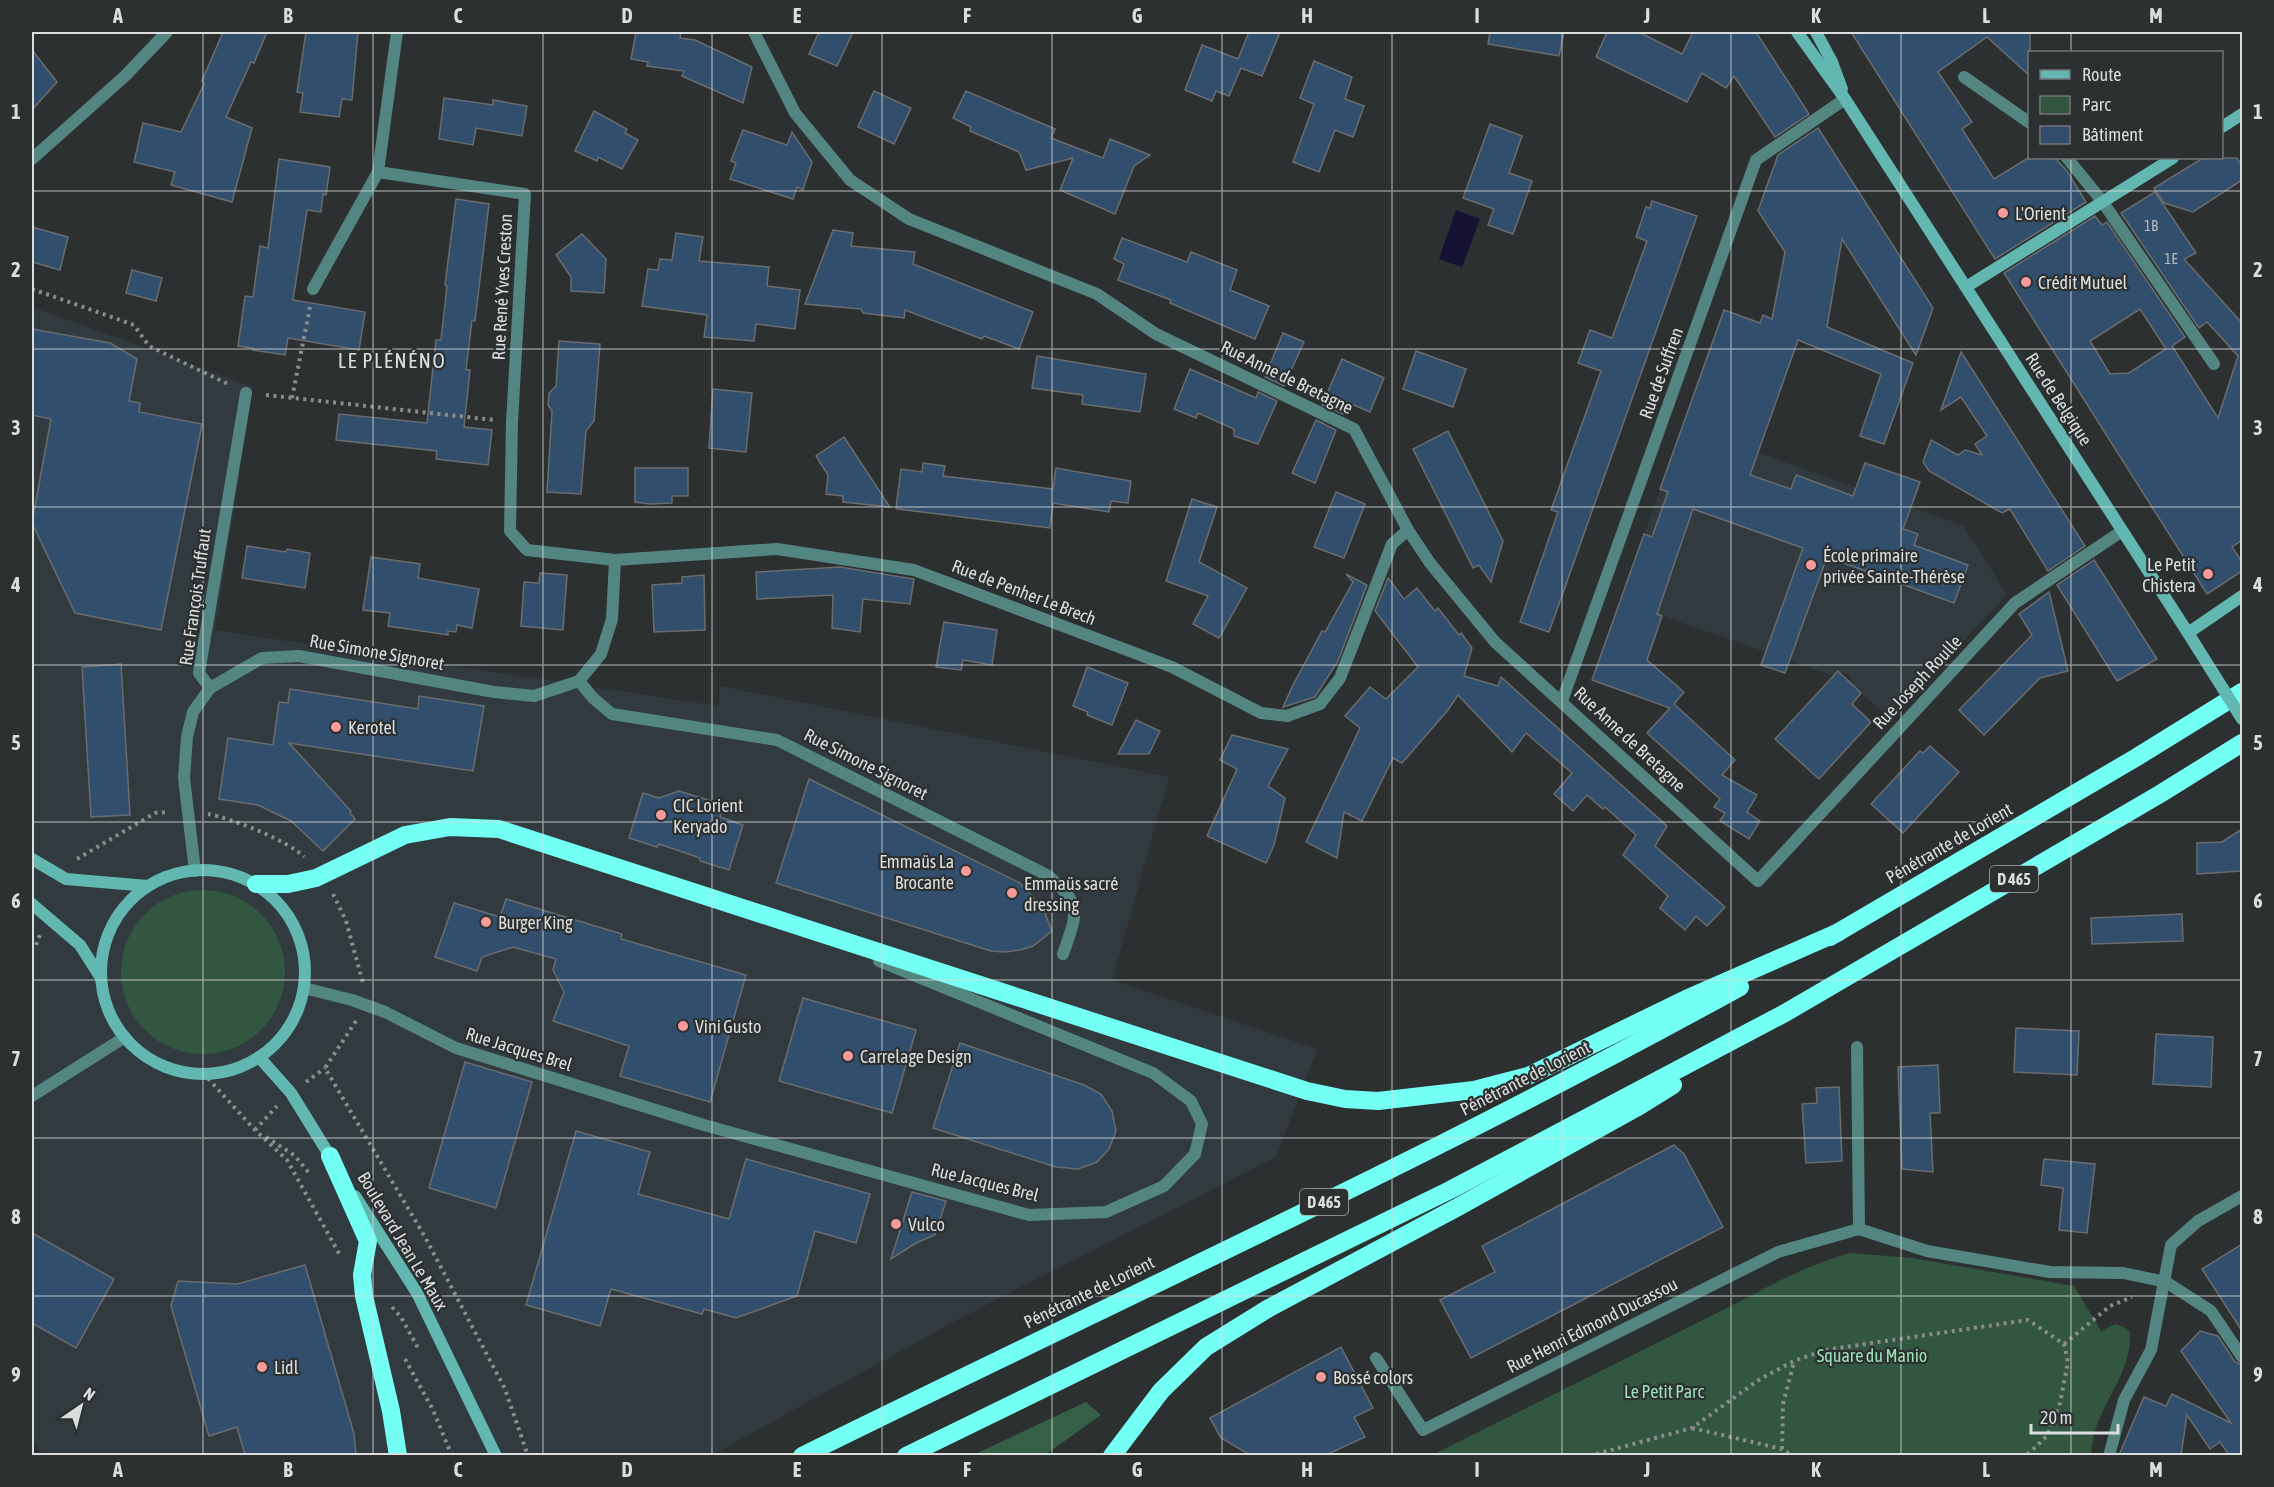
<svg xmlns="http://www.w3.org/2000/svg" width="2274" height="1487" font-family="'Asap Condensed',sans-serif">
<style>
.built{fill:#313b3f}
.green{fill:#335641}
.forest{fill:#355f46}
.water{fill:#141132}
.building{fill:#324e6d;stroke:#6a6c6e;stroke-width:1.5;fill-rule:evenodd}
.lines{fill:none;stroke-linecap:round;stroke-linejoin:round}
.path{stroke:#8a8d8d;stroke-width:4;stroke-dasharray:3 4.5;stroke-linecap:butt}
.lane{stroke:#538681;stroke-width:12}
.street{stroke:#538681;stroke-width:12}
.secondary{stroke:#62b7b0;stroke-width:12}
.highway{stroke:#73fff4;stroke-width:18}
.secondary-bridge{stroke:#62b7b0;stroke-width:12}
.grid{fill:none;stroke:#dcdede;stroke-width:1.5;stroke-opacity:0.55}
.poi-dot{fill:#f59b9b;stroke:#2c3031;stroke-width:2}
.labels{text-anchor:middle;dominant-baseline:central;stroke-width:4.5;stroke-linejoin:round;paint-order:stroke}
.number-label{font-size:15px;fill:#b2bac2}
.shield{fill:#2c3031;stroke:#a7aaaa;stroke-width:1.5}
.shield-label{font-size:16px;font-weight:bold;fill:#dcdede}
.poi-label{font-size:18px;fill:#dcdede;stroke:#2c3031;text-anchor:start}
.street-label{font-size:18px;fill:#dcdede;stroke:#2c3031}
.park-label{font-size:18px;fill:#9be1b5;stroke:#2c3031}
.quarter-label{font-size:21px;letter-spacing:1.5px;fill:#dcdede;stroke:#2c3031}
.neatline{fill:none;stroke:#dcdede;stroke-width:2}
.grid-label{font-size:20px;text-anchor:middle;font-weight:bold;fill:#dcdede}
</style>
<rect width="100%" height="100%" fill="#2c3031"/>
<g class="built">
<polygon points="32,307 253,387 215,630 718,706 721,686 1169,777 1112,980 1317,1049 1276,1157 957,1320 712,1455 44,1455 32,1439"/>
<polygon points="1683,426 1964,526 2007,595 1890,719 1849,682 1851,676 1838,671 1833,676 1620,601"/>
</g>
<g class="green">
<circle cx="203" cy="972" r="82"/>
<path d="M1850 1253 1912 1258 2074 1286 2101 1331 2115 1324 2124 1327 2130 1332C2132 1368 2107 1396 2096 1428 2093 1437 2092 1446 2091 1455H1432L1745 1299C1779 1280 1812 1264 1850 1253Z"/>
</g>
<polygon class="forest" points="1086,1402 1101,1415 1045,1455 973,1455"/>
<polygon class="water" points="1456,210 1480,219 1462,267 1439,259"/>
<g class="building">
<polygon points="223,32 267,32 254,63 251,62 226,117 252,128 232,202 171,185 175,172 134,162 143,123 181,132 204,84 202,81"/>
<polygon points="306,32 358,32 352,100 342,99 339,117 300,112 303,93 297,92"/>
<polygon points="636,32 681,32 680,38 695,40 752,67 743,103 682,76 684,71 647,66 648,62 631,59"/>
<polygon points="819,32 853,32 837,66 809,54"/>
<polygon points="1249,32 1280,32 1262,76 1241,68 1229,96 1216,91 1212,101 1185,90 1202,45 1238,59"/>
<polygon points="1490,32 1564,32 1559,56 1488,44"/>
<polygon points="1607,32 1639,32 1682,54 1693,32 1756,32 1809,114 1775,137 1734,76 1726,88 1702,73 1687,102 1596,57"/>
<polygon points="1851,32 2030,32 2030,76 1987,37 1938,72 1972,122 1962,129 1994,179 2028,158 2055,158 2067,171 2086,202 1995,259"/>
<polygon points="32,50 57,82 32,110"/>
<polygon points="1314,61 1352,77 1345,99 1364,106 1353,137 1335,130 1319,172 1293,162 1314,104 1300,98"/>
<polygon points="874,91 911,108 894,144 858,127"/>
<polygon points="966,91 1055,129 1051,138 1103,158 1110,139 1150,155 1134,166 1115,214 1060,190 1073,158 1026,170 1019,152 970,131 971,127 953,118"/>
<polygon points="444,98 493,105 493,100 527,106 522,136 476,128 473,145 439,139"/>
<polygon points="594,111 627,129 625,133 638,140 622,169 598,157 597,161 575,151"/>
<polygon points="1490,124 1522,136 1509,173 1532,181 1513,234 1488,225 1494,209 1463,198"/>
<polygon points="1818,128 1933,308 1916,355 1842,239 1827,327 1913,363 1884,444 1860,436 1881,374 1798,340 1750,475 1791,489 1796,475 1853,496 1865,463 1920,482 1903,529 1918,534 1914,545 1968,565 1954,603 1827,557 1785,673 1761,665 1803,548 1693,509 1657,614 1662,616 1647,660 1684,692 1674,704 1735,760 1722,775 1757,795 1747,812 1760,821 1749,839 1720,821 1725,813 1714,807 1720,799 1647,733 1670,708 1592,680 1644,534 1652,537 1668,492 1660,489 1724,310 1760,323 1763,315 1772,319 1785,252 1758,211 1778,155"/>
<polygon points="743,130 787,145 792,132 812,162 803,190 797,187 793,199 730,179 736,163 731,161"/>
<polygon points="2203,158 2237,158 2242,166 2242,180 2193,212 2164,203 2154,188"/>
<polygon points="279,159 330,167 326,195 323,194 321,212 307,210 293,300 365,312 359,350 288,338 285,355 253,350 253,348 238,346 245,296 253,297 260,246 268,248"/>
<path d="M2155 192 2196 253 2184 259 2242 323V540L2232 547 2242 562V571L2207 594 2004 273 2095 216 2102 225 2107 222 2185 337 2172 346 2218 418 2238 356 2207 322 2199 328 2121 213ZM2140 309 2166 349 2129 373 2110 374 2090 341Z"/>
<polygon points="456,199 489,204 475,321 472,320 466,370 470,370 464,427 492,430 488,465 436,459 437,451 336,440 339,414 427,423 436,340 441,340 447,286 445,285"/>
<polygon points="1652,201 1697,216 1549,632 1520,622 1558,512 1551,510 1601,371 1578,363 1590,330 1612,338 1647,241 1636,237 1646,207 1650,208"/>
<polygon points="32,227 68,237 60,270 32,262"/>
<polygon points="833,230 853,233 851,246 915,252 913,264 1033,312 1019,349 984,336 982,339 905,310 904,318 863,313 861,309 805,304"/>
<polygon points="676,233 703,237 699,261 769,267 767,286 800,290 795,329 756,324 754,341 704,337 707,315 642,306 648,269 658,270 660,259 672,260"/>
<polygon points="582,234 606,259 604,293 571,291 571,277 556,255"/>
<polygon points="1122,238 1187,262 1191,252 1237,270 1230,290 1269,306 1255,339 1170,303 1171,300 1118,280 1124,264 1114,259"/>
<polygon points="132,270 162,278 156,301 126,293"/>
<polygon points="32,329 110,343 137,359 129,401 140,403 139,412 202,424 161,630 75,613 32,523 51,419 32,415"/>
<polygon points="1283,333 1304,342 1284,386 1265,377"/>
<polygon points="559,341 600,344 594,421 586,431 581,494 547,492 552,411 548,405 549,393 556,386"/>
<polygon points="1416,351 1466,369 1453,407 1403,389"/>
<polygon points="1961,352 2085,546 2048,571 2010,509 2002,513 1929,471 1923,462 1931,440 1958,455 1965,450 1982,455 1975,444 1987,436 1961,397 1941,410"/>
<polygon points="1037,356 1146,374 1140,412 1082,404 1083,395 1032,388"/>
<polygon points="1342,359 1384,378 1370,412 1347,402 1343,414 1322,405"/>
<polygon points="1190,369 1256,398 1258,392 1277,401 1258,444 1234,436 1234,429 1198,413 1196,418 1174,409"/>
<polygon points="713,389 752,393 746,452 709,448"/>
<polygon points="1316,420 1336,430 1315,483 1292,473"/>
<polygon points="1448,431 1503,541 1491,582 1479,565 1473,568 1413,449"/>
<polygon points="844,437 890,507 843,502 843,496 826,494 828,475 816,456"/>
<polygon points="923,463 945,466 943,476 1053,489 1056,468 1131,481 1128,503 1111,501 1109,512 1053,503 1050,528 898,509 896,508 901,469 922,472"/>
<polygon points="635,468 688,468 688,496 672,496 672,503 650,504 635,502"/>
<polygon points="1336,492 1365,504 1344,558 1314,547"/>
<polygon points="1192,499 1217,507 1199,562 1247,588 1219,638 1193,624 1208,596 1166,581"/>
<polygon points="247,546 286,552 287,549 310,553 305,588 242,578"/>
<polygon points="371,557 420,564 418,578 479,589 472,628 457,625 456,632 448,631 448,635 388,626 390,613 363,610"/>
<polygon points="2094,560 2157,659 2117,681 2057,585"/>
<polygon points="840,567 914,579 910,604 863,599 860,632 832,628 833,595 757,599 756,572"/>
<polygon points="540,573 567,575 563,630 521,626 524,582 539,583"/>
<polygon points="1346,574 1367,585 1338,661 1315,697 1283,707 1292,687 1322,631 1325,632 1353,582"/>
<polygon points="704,575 705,630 654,632 652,585 682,583 682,577"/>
<polygon points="1388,578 1404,599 1417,588 1435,611 1438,608 1459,635 1461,633 1472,648 1464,676 1498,686 1501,677 1667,826 1655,846 1725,907 1707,926 1696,916 1685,930 1660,908 1668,896 1623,855 1636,835 1605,807 1603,809 1587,795 1573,811 1554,794 1572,773 1526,733 1512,752 1458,695 1448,710 1402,763 1393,758 1362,821 1344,812 1337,858 1306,842 1360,728 1345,716 1370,687 1386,699 1418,667 1375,611"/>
<polygon points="2049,592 2068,671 2040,678 1984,735 1959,710 2032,635 2019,614"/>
<polygon points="944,622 997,630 992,665 963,660 961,670 936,667"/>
<polygon points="121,664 130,815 91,817 82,667"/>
<polygon points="1087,667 1128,683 1112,725 1087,715 1088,712 1073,706"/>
<polygon points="1838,671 1861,693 1852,704 1871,722 1819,779 1775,739"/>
<polygon points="290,689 418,709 419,696 484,706 473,771 289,743 351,811 350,813 355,819 323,851 291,821 258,805 219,799 228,738 273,745 279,702 288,703"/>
<polygon points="1136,720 1160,731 1149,754 1118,754"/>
<polygon points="1232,735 1288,749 1268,786 1285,798 1274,845 1266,863 1207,836 1237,769 1220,760"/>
<polygon points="1930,746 1959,772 1903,833 1871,804 1920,751 1923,753"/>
<polygon points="809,779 1020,883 1043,908 1052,931 1033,946 1020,950 1006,952 991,951 776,883"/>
<polygon points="679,791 724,805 720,817 743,825 729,870 700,861 700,858 659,844 657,847 629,838 643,793 659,798"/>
<polygon points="2242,829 2242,871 2197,874 2197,843 2222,842"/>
<polygon points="506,899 622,934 621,939 746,975 710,1102 620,1076 629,1046 553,1021 564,992 553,970 556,959 513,947 482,957 477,971 435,957 454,903 500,917"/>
<polygon points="2182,914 2183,941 2092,944 2091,918"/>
<polygon points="803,998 916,1030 892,1113 779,1081"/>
<polygon points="2016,1028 2079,1031 2077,1075 2014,1072"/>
<polygon points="2156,1034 2213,1037 2211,1087 2153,1084"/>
<polygon points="960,1043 1084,1085 1101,1094 1112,1111 1116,1131 1109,1149 1097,1162 1078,1169 1056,1167 933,1128"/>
<polygon points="465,1062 532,1082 496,1208 429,1188"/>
<polygon points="1938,1065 1940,1113 1930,1113 1933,1172 1902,1169 1898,1067"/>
<polygon points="1839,1087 1842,1161 1806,1163 1802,1104 1817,1103 1816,1088"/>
<polygon points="576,1131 650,1152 638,1194 729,1219 746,1159 870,1194 856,1243 815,1231 797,1296 736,1318 704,1309 702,1314 611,1289 600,1326 526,1305"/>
<polygon points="1674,1145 1684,1154 1723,1227 1471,1358 1440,1300 1495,1272 1482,1246"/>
<polygon points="2044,1159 2095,1164 2087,1233 2059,1230 2063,1188 2041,1185"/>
<polygon points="912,1192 946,1201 935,1235 916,1243 891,1259"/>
<polygon points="32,1233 114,1279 76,1348 32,1323"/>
<polygon points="2242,1244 2242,1331 2202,1269"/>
<polygon points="305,1265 354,1434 356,1455 245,1455 237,1427 209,1436 171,1306 178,1281 237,1284"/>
<polygon points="2200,1331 2218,1336 2235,1362 2242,1365 2242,1455 2229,1455 2220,1442 2210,1449 2187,1415 2181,1455 2119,1455 2144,1397 2166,1406 2172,1394 2231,1423 2181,1351"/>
<polygon points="1341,1347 1373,1408 1354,1417 1365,1437 1326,1455 1250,1455 1221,1438 1210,1418"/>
</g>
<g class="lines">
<g class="path">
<polyline points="32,289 134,325 149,346 228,384"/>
<polyline points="266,395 494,420"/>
<polyline points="292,398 310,307"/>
<path d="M208 814C231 818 289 841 304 857"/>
<polyline points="77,859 155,813 168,812"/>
<polyline points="333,894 346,921 363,983"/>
<polyline points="36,945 40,935"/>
<polyline points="356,1021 325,1068 425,1237 505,1389 528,1456"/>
<polyline points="203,1073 255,1130 287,1160 341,1257"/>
<polyline points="306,1082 325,1068"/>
<polyline points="255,1130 277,1106"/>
<polyline points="266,1137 294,1155 310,1174"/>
<polyline points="392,1307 401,1317 418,1348"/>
<polyline points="2064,1344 2110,1306 2132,1297"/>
<polyline points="405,1359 433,1410 452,1456"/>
<polyline points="1692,1428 1782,1449 1793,1456"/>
<polyline points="1782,1449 1783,1404 1794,1362"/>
<polyline points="1589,1456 1692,1428 1760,1379 1794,1361 1825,1350 2028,1320 2064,1344 2068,1362 2060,1403 2047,1436 2026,1456"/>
</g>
<g class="lane">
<polyline points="2102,201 2214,364"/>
<path d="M579 681 593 698 612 714 777 740 1047 875C1084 905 1077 913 1063 954"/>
<polyline points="32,1096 125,1037"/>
</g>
<g class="street">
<polyline points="754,32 795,113 850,180 909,219 1097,294 1156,334 1354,429 1408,530 1430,563 1495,642 1758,881 2015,603 2122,531"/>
<polyline points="1964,77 2030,123"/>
<polyline points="2067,158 2102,201"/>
<polyline points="32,159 125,76 167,32"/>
<polyline points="378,172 525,194 512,422 510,531 527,550 615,560 777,549 914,570 1172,667 1261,713 1287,716 1320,704 1340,678 1392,544 1408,530"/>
<polyline points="313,289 378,172 397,32"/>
<polyline points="210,688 262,658 299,656 494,692 534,696 579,681 601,654 612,619 615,560"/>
<polyline points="1562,701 1756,160 1845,99"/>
<polyline points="195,871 184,778 187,737 193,712 210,688 199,673 246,393"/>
<polyline points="304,988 352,1000 385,1012 456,1048 704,1125 1029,1215 1106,1212 1164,1186 1195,1154 1202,1124 1191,1101 1153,1073 879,961"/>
<polyline points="1857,1047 1859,1229"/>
<polyline points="1376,1358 1423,1430 1778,1252 1859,1229 1927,1251 2050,1272 2123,1273 2166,1282 2211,1311 2242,1357"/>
<polyline points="2109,1456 2124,1400 2151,1350 2171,1245 2198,1221 2242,1196"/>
</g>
<g class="secondary">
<polyline points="1797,32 1845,99 2188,633 2242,596"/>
<polyline points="1816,32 1832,62 1842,89"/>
<polyline points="2222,127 2242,114"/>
<polyline points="1966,287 2173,158"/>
<polyline points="32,859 66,879 148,886"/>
<circle cx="203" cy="972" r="102"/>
<polyline points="32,904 80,945 101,978"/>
<polyline points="259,1057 291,1093 333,1161"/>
<polyline points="355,1196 417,1293 496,1456"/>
</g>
<g class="highway">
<polyline points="256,884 288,884 316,878 405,835 450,827 499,829 1307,1091 1345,1099 1378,1101 1474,1090 1528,1076 1686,999 1839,932"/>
<polyline points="1830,937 2137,757 2242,692"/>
<polyline points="330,1156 368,1241 362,1275 364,1296 391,1411 398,1456"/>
<path d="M802 1456C1116 1301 1434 1156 1740 987"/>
<polyline points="906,1456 1450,1190 1785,1013 2160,794 2242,743"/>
<polyline points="1112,1456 1161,1391 1206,1347 1269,1308 1458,1207 1636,1108 1673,1085"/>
</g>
<polyline class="secondary-bridge" points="2188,633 2242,719"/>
</g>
<path class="grid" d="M203 32V1456M373 32V1456M543 32V1456M712 32V1456M882 32V1456M1052 32V1456M1222 32V1456M1392 32V1456M1562 32V1456M1731 32V1456M1901 32V1456M2071 32V52M2071 158V1456M32 191H2242M32 349H2242M32 507H2242M32 665H2242M32 822H2242M32 980H2242M32 1138H2242M32 1296H2242"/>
<g class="poi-dot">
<circle cx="2003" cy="213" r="6"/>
<circle cx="2026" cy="282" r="6"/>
<circle cx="1811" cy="565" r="6"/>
<circle cx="2208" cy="574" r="6"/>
<circle cx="336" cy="727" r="6"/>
<circle cx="661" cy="815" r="6"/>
<circle cx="966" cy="871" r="6"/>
<circle cx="1012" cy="893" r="6"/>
<circle cx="486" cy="922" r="6"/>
<circle cx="683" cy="1026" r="6"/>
<circle cx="848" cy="1056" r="6"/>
<circle cx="896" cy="1224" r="6"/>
<circle cx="262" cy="1367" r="6"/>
<circle cx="1321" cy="1377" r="6"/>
</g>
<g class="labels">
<g class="number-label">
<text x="2151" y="225">1B</text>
<text x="2171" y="258">1E</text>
</g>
<g class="shield">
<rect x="1990" y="866" width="48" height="26" rx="4.5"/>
<rect x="1300" y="1189" width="48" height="26" rx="4.5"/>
</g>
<g class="shield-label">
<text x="2014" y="879">D 465</text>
<text x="1324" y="1202">D 465</text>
</g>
<g class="poi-label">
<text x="2015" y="213">L'Orient</text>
<text x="2038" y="282">Crédit Mutuel</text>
<text x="1823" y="555">École primaire<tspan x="1823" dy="21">privée Sainte-Thérèse</tspan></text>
<text x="2196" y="564" text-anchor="end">Le Petit<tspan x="2196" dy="21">Chistera</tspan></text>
<text x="348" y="727">Kerotel</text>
<text x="673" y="805">CIC Lorient<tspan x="673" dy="21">Keryado</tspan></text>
<text x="954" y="861" text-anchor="end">Emmaüs La<tspan x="954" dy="21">Brocante</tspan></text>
<text x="1024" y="883">Emmaüs sacré<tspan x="1024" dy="21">dressing</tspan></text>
<text x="498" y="922">Burger King</text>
<text x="695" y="1026">Vini Gusto</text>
<text x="860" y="1056">Carrelage Design</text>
<text x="908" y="1224">Vulco</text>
<text x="274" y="1367">Lidl</text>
<text x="1333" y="1377">Bossé colors</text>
</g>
<g class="street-label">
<text transform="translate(502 287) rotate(-87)">Rue René Yves Creston</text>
<text transform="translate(1661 373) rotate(-70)">Rue de Suffren</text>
<text transform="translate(1287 377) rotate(26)">Rue Anne de Bretagne</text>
<text transform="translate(2059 399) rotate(57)">Rue de Belgique</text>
<text transform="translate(1024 592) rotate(21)">Rue de Penher Le Brech</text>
<text transform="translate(195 597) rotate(-82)">Rue François Truffaut</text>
<text transform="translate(377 652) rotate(10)">Rue Simone Signoret</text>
<text transform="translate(1917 682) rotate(-47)">Rue Joseph Roulle</text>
<text transform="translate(1630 739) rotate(43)">Rue Anne de Bretagne</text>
<text transform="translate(866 764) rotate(27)">Rue Simone Signoret</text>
<text transform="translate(1949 843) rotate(-30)">Pénétrante de Lorient</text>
<text transform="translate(519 1049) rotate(17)">Rue Jacques Brel</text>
<text transform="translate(1525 1078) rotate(-27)">Pénétrante de Lorient</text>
<text transform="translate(985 1182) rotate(14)">Rue Jacques Brel</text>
<text transform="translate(403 1241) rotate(59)">Boulevard Jean Le Maux</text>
<text transform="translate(1089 1292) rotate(-26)">Pénétrante de Lorient</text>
<text transform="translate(1592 1325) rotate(-27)">Rue Henri Edmond Ducassou</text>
</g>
<g class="park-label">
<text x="1872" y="1355">Square du Manio</text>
<text x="1664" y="1391">Le Petit Parc</text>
</g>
<g class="quarter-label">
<text x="392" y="360">LE PLÉNÉNO</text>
</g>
</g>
<rect width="2274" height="1487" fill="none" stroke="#2c3031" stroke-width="66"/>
<rect x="2028" y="51" width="195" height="108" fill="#2c3031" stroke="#727676" stroke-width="1.5"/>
<rect x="2040" y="70" width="30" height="9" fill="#62b7b0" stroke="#727676" stroke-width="1.5"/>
<text x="2082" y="81" font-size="18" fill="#dcdede">Route</text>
<rect x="2040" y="96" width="30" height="18" fill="#335641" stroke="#727676" stroke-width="1.5"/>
<text x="2082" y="111" font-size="18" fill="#dcdede">Parc</text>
<rect x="2040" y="126" width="30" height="18" fill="#324e6d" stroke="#727676" stroke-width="1.5"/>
<text x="2082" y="141" font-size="18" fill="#dcdede">Bâtiment</text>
<g transform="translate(81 1406) rotate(35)" stroke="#2c3031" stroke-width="4.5" paint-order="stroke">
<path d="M0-4.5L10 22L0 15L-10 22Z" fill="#dcdede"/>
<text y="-9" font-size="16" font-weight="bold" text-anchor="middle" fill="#dcdede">N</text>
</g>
<path d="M2031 1424v9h87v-9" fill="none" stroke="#dcdede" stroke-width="3"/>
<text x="2040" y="1424" font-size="18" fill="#dcdede" stroke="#2c3031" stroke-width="4.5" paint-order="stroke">20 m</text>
<rect x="33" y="33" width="2208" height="1421" class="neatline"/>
<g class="grid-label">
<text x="118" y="23">A</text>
<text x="288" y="23">B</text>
<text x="458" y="23">C</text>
<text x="627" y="23">D</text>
<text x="797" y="23">E</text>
<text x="967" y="23">F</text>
<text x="1137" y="23">G</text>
<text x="1307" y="23">H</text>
<text x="1477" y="23">I</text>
<text x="1647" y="23">J</text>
<text x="1816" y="23">K</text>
<text x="1986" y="23">L</text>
<text x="2156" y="23">M</text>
<text x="16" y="119">1</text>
<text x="2258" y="119">1</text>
<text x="16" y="277">2</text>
<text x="2258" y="277">2</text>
<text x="16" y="435">3</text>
<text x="2258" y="435">3</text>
<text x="16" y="592">4</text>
<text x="2258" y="592">4</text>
<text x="16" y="750">5</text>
<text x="2258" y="750">5</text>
<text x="16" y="908">6</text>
<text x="2258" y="908">6</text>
<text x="16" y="1066">7</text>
<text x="2258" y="1066">7</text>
<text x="16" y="1224">8</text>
<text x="2258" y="1224">8</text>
<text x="16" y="1382">9</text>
<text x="2258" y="1382">9</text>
<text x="118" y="1477">A</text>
<text x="288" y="1477">B</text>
<text x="458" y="1477">C</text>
<text x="627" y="1477">D</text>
<text x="797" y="1477">E</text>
<text x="967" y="1477">F</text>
<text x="1137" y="1477">G</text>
<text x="1307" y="1477">H</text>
<text x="1477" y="1477">I</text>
<text x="1647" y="1477">J</text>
<text x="1816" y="1477">K</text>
<text x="1986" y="1477">L</text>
<text x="2156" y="1477">M</text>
</g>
</svg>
